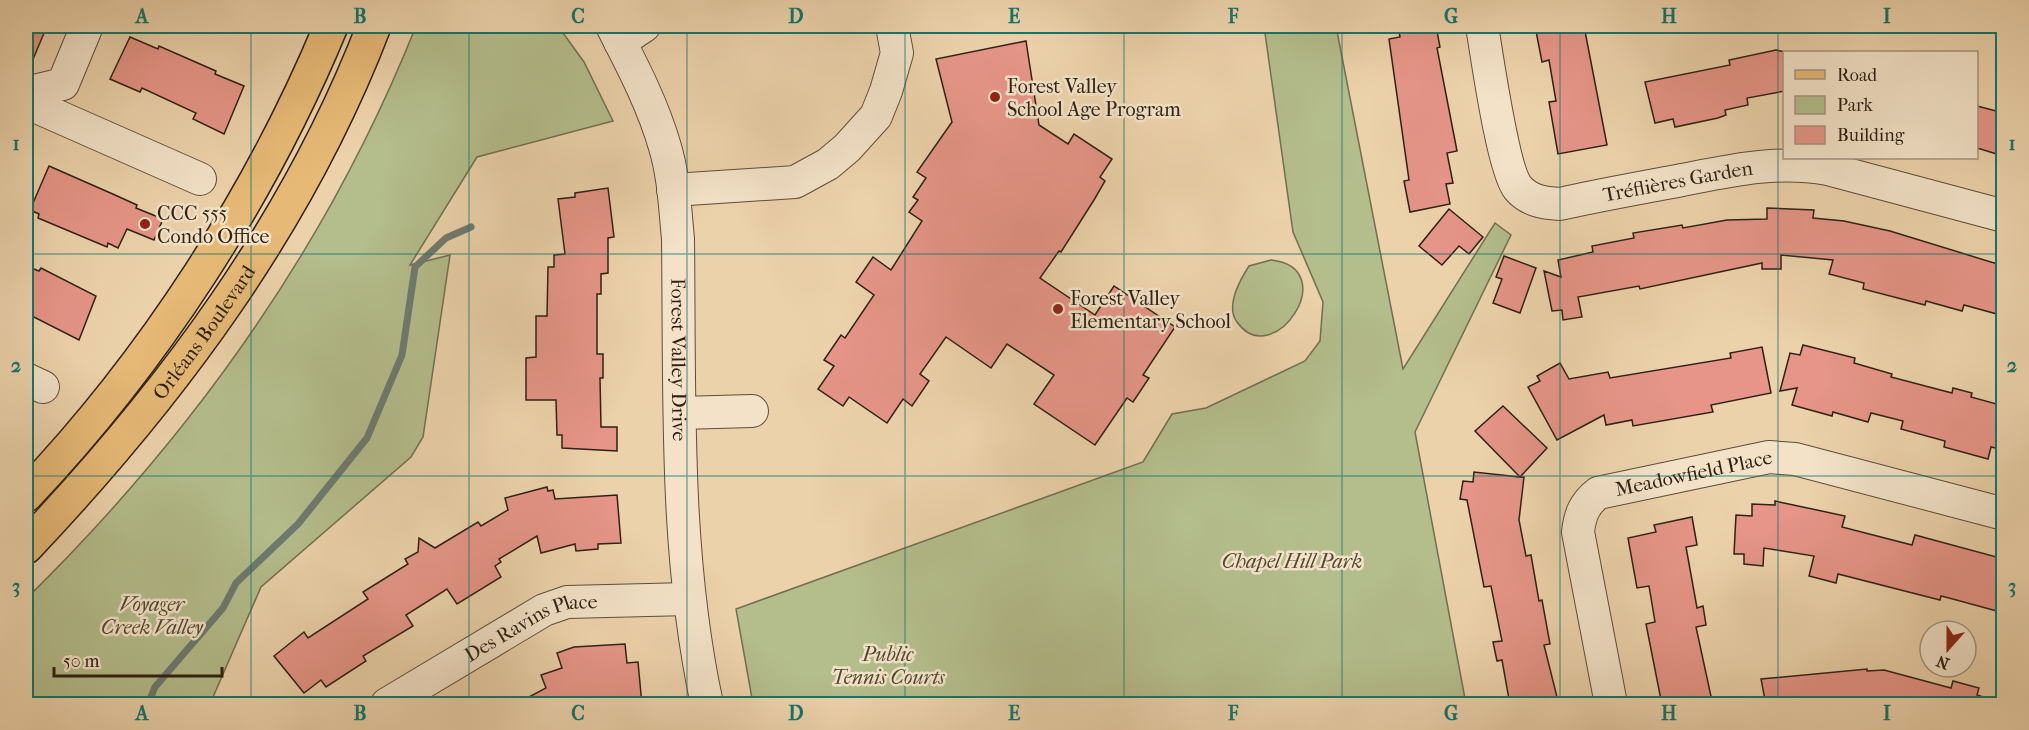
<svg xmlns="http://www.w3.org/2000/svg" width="2029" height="730" font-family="'IM FELL French Canon',serif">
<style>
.green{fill:#b4bd8c;stroke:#716f50;stroke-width:1.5}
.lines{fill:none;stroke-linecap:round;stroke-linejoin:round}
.stream{stroke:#6e7a71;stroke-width:7}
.building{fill:#e69588;stroke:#2e2113;stroke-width:1.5}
.minor-casing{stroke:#5e4d39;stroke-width:34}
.major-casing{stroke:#2e2113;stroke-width:36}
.minor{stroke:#f3e2c8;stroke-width:32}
.major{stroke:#e6b976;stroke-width:33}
.grid{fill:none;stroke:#0f766e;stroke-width:1.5;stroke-opacity:0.55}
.poi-dot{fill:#8f2418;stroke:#f3e2c8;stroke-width:2}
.labels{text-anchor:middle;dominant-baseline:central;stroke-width:5;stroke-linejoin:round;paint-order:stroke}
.poi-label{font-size:20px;fill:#2e2113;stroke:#f3e2c8;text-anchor:start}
.street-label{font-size:20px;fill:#2e2113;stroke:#f3e2c8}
.park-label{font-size:20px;font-style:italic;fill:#504831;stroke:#f3e2c8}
.neatline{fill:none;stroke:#0f766e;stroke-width:2}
.grid-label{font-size:20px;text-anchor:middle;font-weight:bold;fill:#0f766e}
</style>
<rect width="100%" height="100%" fill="#ecd2ab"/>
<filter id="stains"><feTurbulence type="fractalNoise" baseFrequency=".00333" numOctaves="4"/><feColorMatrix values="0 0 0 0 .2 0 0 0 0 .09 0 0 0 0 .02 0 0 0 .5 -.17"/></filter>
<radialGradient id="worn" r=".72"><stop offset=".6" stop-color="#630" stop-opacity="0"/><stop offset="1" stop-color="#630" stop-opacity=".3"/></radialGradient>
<g class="green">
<path d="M416 26H558L584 62 613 121 477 157 410 265 450 255 423 437 411 457 261 587 210 704H26V599C193 435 329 244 416 26Z"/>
<polygon points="1264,26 1336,26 1403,369 1495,223 1511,235 1415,432 1466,704 753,704 736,609 1143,462 1172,414 1206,408 1305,361 1320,341 1323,302 1293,232"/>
<path d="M1271 260C1344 268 1273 373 1237 322 1225 306 1240 280 1249 266Z"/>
</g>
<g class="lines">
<polyline class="stream" points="148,704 155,687 223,608 236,583 298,524 367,438 402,355 415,267 446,238 471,227"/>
</g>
<g class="building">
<polygon points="26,26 47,26 26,76"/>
<polygon points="1398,26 1436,26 1440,47 1437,48 1457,151 1447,153 1453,183 1446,184 1450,204 1410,212 1404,181 1409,180 1389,39 1400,37"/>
<polygon points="1535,26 1584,26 1607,145 1558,154 1549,102 1556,101 1549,60 1542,62"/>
<polygon points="130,37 158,49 159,46 216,71 215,74 244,86 224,134 193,119 196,113 142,88 140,92 110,79"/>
<polygon points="1026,41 1039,125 1068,144 1074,134 1112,159 1100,177 1105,181 1094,200 1061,252 1059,251 1040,278 1095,315 1114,286 1175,327 1143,375 1149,378 1133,402 1127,398 1095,445 1034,404 1054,375 1007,344 991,368 946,337 920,374 929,381 912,406 903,399 887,423 849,397 843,406 818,389 834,366 824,360 841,335 845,338 874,295 856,282 873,257 891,270 922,221 909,212 918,200 913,197 926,178 917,172 952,122 936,59"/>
<polygon points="1776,50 1785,52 1785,91 1747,98 1748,105 1725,110 1726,115 1718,118 1675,127 1673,119 1655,123 1645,82 1730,65 1729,60"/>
<polygon points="1977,106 2004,113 2004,142 2000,155 1977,148"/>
<polygon points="49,166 115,195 137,205 136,208 163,219 154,240 127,229 118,248 108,243 107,247 38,218 39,214 30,210"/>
<polygon points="608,188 614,237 608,238 608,273 601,274 601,294 597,294 597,354 603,354 603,378 600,378 601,427 617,427 617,451 562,448 562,435 557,435 556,400 526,400 526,358 536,357 536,316 547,316 548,267 554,267 554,255 565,254 558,199 575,197 575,193"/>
<polygon points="1767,208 1814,210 1813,218 1844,221 1890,231 2004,266 2004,288 1997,314 1964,305 1962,311 1926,301 1925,305 1863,289 1864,283 1829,274 1833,260 1781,255 1781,269 1762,269 1762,263 1640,289 1639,286 1578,297 1582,317 1563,320 1562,310 1552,311 1544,271 1561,277 1558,260 1593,252 1592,246 1634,238 1633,233 1682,225 1683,228 1727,220 1767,219"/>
<polygon points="1449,209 1483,237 1469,254 1459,246 1442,265 1419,246"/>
<polygon points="1504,256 1536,268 1520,313 1493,303 1502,279 1496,277"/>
<polygon points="26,266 39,271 41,268 96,296 79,340 26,313"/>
<polygon points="1803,345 1855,358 1854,363 1892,374 1891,377 1952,393 1953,388 1972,393 1971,397 2004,406 2004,450 1991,447 1988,459 1944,447 1945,441 1901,429 1903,421 1871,413 1868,422 1833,412 1832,416 1792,405 1797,388 1780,391 1790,353 1800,355"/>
<polygon points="1762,347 1771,393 1711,405 1713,412 1633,426 1632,420 1606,425 1604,415 1557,440 1528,387 1540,381 1537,376 1560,363 1569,379 1608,372 1610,378 1731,358 1730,353"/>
<polygon points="1503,406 1547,448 1520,477 1524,477 1519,520 1526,556 1531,555 1539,601 1542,600 1550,644 1544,645 1559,705 1510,705 1502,660 1497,661 1493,642 1502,641 1491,586 1484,587 1467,500 1460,499 1463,481 1473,482 1474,472 1520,477 1475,431"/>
<polygon points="547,487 548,491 553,490 555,499 617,495 621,543 598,544 598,549 576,551 575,544 541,553 537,536 499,559 501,562 495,566 501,577 457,604 447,589 406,615 413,626 363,656 366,661 326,687 321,680 304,693 274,656 304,632 308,638 368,599 363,592 408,564 405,559 418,552 419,538 435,548 478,522 481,526 508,510 505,498"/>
<polygon points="1775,501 1845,516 1842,527 1912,545 1915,535 2004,559 2004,613 1949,598 1941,596 1940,600 1838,574 1836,583 1809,576 1814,556 1764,548 1763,566 1744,564 1744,554 1734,554 1736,515 1752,516 1752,504 1775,505"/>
<polygon points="1692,517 1697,545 1686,547 1697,608 1703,606 1706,625 1696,627 1712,701 1694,705 1662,705 1646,624 1655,622 1649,586 1637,588 1628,538 1656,532 1654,525"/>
<polygon points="625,644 627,663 638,662 642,705 514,705 546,688 541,675 562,668 557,653 574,647"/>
<polygon points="1867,669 1867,671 1884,670 1951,688 1953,681 1979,688 1977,695 1990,699 1989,705 1766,705 1761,679"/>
</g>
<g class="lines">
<defs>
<g id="minor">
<path id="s1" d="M612 26C632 65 653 105 665 147 674 177 675 209 678 239 680 394 674 552 707 704"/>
<path id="s2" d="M1482 26C1487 56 1503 170 1518 188 1529 201 1544 203 1560 204 1600 195 1641 188 1682 180 1733 170 1776 160 1828 169L2004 216"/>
<polyline points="620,42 644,26"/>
<polyline points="34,91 63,84 87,26"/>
<polyline points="30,104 200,179"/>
<polyline points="673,190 795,182 828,164 847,148 876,116 886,91 897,53 892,26"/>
<polyline points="26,379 43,387"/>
<polyline points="680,413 752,411"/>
<path id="s3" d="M387 704 544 610 567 602 689 599"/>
<path id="s4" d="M1611 704 1578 532C1580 515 1584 504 1598 493L1769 457 1795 459 2004 514"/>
</g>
<g id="major">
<path d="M26 495C153 362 261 195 331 26"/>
<path id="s5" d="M26 547C171 394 298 224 374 26"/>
</g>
</defs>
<use href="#minor" class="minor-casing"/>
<use href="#major" class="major-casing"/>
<use href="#minor" class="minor"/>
<use href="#major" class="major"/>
</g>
<path class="grid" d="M251 26V704M469 26V704M687 26V704M905 26V704M1124 26V704M1342 26V704M1560 26V704M1778 26V704M26 254H2004M26 476H2004"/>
<g class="poi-dot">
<circle cx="995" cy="97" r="6"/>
<circle cx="145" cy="224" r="6"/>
<circle cx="1058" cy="309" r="6"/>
</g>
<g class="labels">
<g class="poi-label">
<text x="1007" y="86">Forest Valley<tspan x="1007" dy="23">School Age Program</tspan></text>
<text x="157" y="213">CCC 555<tspan x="157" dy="23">Condo Office</tspan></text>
<text x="1070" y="298">Forest Valley<tspan x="1070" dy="23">Elementary School</tspan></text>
</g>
<g class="street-label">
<text stroke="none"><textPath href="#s2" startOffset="333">Tréflières Garden</textPath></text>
<text stroke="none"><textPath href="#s5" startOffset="279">Orléans Boulevard</textPath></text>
<text stroke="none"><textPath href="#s1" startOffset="346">Forest Valley Drive</textPath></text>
<text stroke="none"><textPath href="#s4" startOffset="318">Meadowfield Place</textPath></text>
<text stroke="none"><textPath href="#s3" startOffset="165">Des Ravins Place</textPath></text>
</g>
<g class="park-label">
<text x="1292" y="561">Chapel Hill Park</text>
<text x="152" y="604">Voyager<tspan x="152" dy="23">Creek Valley</tspan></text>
<text x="888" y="654">Public<tspan x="888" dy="23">Tennis Courts</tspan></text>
</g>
</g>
<rect width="2029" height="730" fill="none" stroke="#ecd2ab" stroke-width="66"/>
<rect x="1783" y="51" width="195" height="108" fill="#f3e2c8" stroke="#a49580" stroke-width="1.5"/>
<rect x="1795" y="70" width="30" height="9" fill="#e6b976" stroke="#a49580" stroke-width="1.5"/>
<text x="1837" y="81" font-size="18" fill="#2e2113">Road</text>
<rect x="1795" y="96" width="30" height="18" fill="#b4bd8c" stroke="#a49580" stroke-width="1.5"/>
<text x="1837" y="111" font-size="18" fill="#2e2113">Park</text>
<rect x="1795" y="126" width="30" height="18" fill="#e69588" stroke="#a49580" stroke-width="1.5"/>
<text x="1837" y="141" font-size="18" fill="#2e2113">Building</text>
<g transform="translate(1948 649) rotate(201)"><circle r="28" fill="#f3e2c8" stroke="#a49580" stroke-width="1.5"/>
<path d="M0-4.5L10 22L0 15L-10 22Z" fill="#8f2418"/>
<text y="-9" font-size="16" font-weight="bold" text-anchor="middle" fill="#2e2113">N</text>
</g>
<path d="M54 667v9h168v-9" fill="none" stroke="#2e2113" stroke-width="3"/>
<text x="63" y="667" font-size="18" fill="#2e2113" stroke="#f3e2c8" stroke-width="4.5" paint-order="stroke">50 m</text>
<rect x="33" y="33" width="1963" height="664" class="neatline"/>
<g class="grid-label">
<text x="142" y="23">A</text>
<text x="360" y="23">B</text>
<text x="578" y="23">C</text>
<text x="796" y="23">D</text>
<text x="1014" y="23">E</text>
<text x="1233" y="23">F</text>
<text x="1451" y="23">G</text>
<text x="1669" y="23">H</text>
<text x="1887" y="23">I</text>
<text x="16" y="150">1</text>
<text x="2012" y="150">1</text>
<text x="16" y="372">2</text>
<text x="2012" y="372">2</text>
<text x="16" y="593">3</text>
<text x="2012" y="593">3</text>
<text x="142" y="720">A</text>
<text x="360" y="720">B</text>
<text x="578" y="720">C</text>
<text x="796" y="720">D</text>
<text x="1014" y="720">E</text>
<text x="1233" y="720">F</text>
<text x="1451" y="720">G</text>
<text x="1669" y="720">H</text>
<text x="1887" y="720">I</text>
</g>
<rect width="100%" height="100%" filter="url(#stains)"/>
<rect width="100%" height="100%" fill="url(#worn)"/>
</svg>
